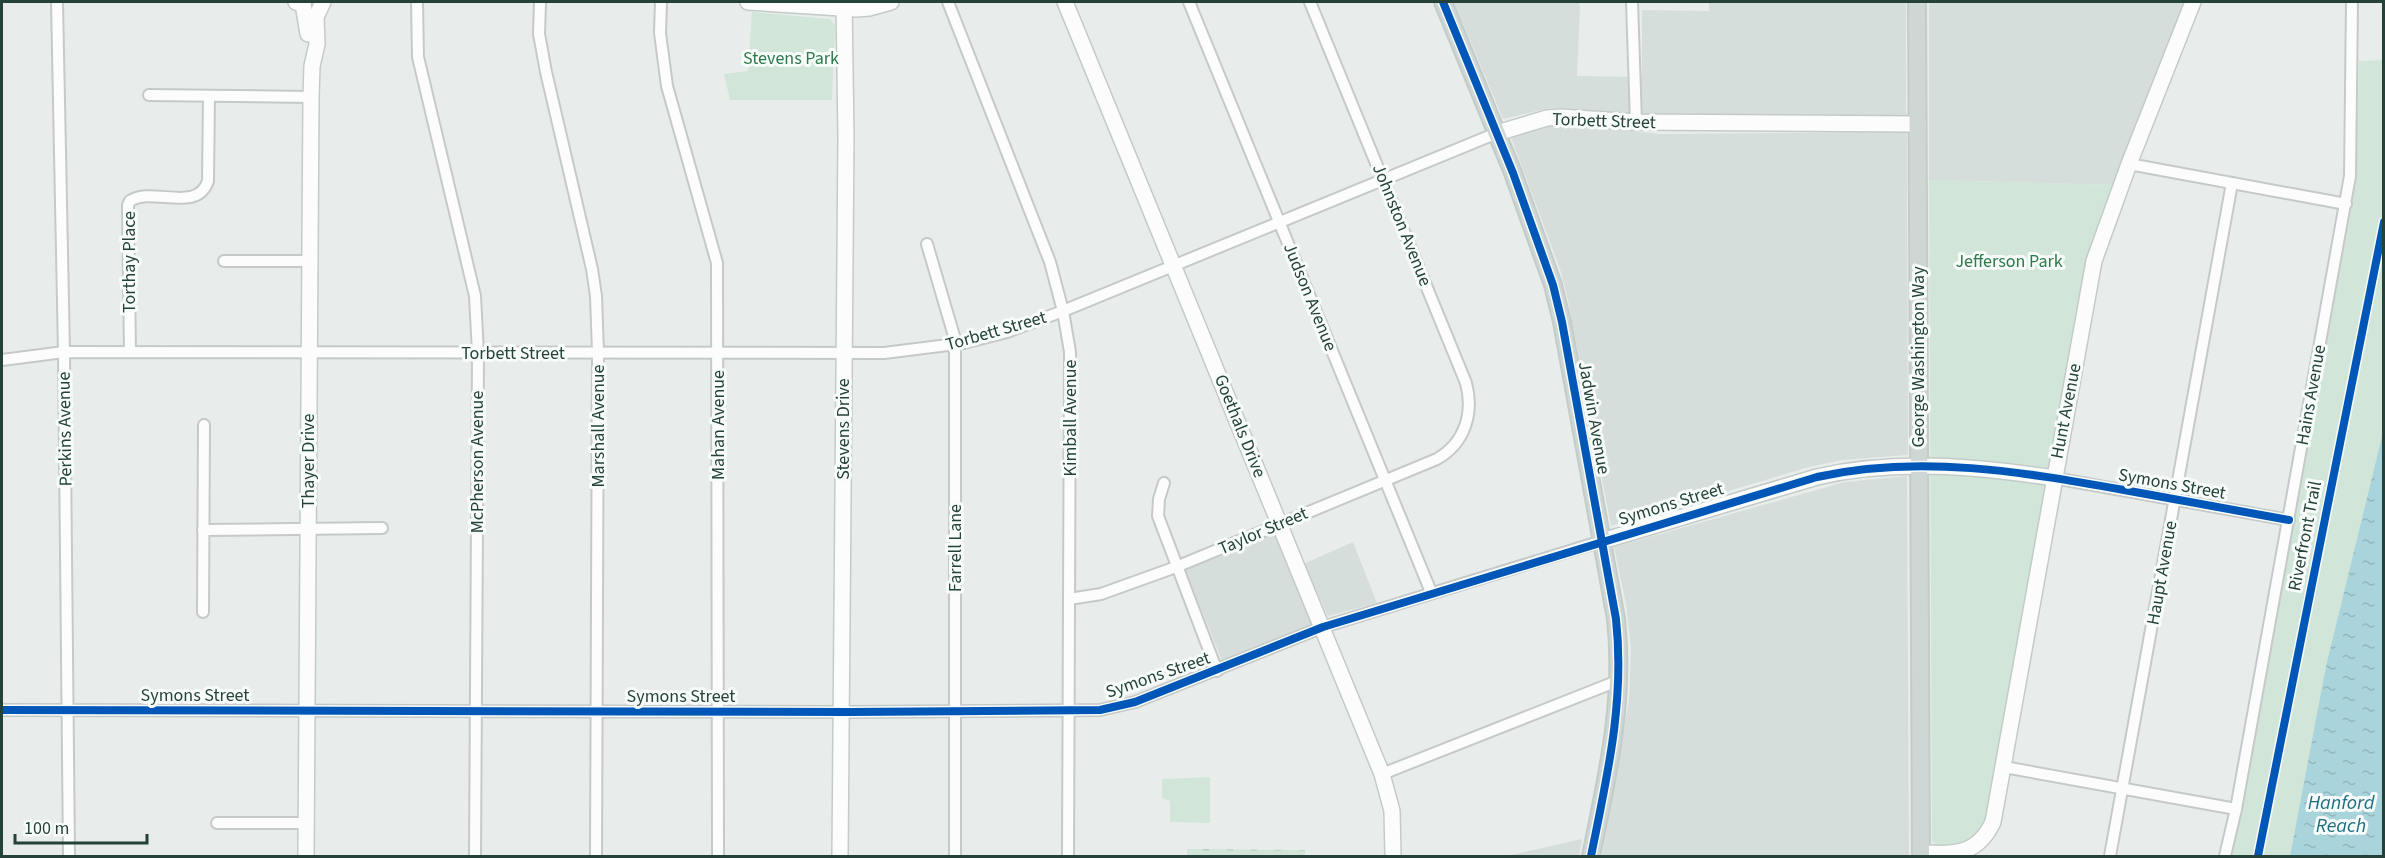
<svg xmlns="http://www.w3.org/2000/svg" width="2385" height="858" font-family="'Source Sans 3',sans-serif">
<style>
.built{fill:#d6dedb}
.green{fill:#d1e6d8}
.cemetery{fill:url(#cemetery-stones)}
.water{fill:url(#water-ripples)}
.lines{fill:none;stroke-linecap:round;stroke-linejoin:round}
.street-casing{stroke:#c5cac8;stroke-width:14}
.secondary-casing{stroke:#c3cbc8;stroke-width:18}
.primary-casing{stroke:#c3ccc9;stroke-width:20}
.street{stroke:#fcfcfc;stroke-width:10}
.secondary{stroke:#fcfcfc;stroke-width:15}
.primary{stroke:#cfd7d5;stroke-width:16}
.cycleway-casing{stroke:#f7fbf9;stroke-width:11}
.cycleway{stroke:#0057b8;stroke-width:8}
.labels{text-anchor:middle;dominant-baseline:central;stroke-width:6;stroke-linejoin:round;paint-order:stroke}
.park-label{font-size:18px;fill:#2d7a4b;stroke:#f7fbf9}
.street-label{font-size:18px;fill:#24423a;stroke:#f7fbf9}
.water-label{font-size:20px;font-style:italic;fill:#1c6f80;stroke:#f7fbf9}
</style>
<defs>
<pattern id="cemetery-stones" width="16" height="16" patternUnits="userSpaceOnUse" patternTransform="scale(1.5)"><rect width="16" height="16" fill="#d1e6d8"/><path d="M2 7V4a2 2 0 0 1 4 0v3zM10 15v-3a2 2 0 0 1 4 0v3z" fill="#b3c6ba"/></pattern>
<pattern id="water-ripples" width="26" height="14" patternUnits="userSpaceOnUse" patternTransform="scale(1.5)"><rect width="26" height="14" fill="#a9d4db"/><path d="M2 4q2-2 4 0t4 0M15 11q2-2 4 0t4 0" fill="none" stroke="#91b7bd"/></pattern>
</defs>
<rect width="100%" height="100%" fill="#e8edeb"/>
<g class="built">
<polygon points="1454,2 1579,2 1580,8 1577,76 1642,77 1642,10 1709,11 1709,2 1906,2 1906,117 1619,115 1566,108 1550,108 1503,119"/>
<polygon points="1929,2 2188,2 2115,185 1929,180"/>
<polygon points="1568,123 1659,134 1907,132 1908,455 1842,460 1809,467 1611,526 1568,300 1560,269 1510,135 1549,124"/>
<polygon points="1907,476 1909,856 1602,856 1629,700 1631,648 1626,604 1614,547 1845,482"/>
<polygon points="1277,532 1314,625 1223,663 1185,569"/>
<polygon points="1353,542 1377,603 1328,616 1310,576 1306,574 1303,564"/>
<polygon points="1582,839 1579,856 1506,856"/>
</g>
<g class="green">
<polygon points="752,12 830,19 835,25 832,100 730,100 724,74 748,71"/>
<polygon points="2383,60 2383,432 2326,666 2290,856 2232,856 2356,183 2359,61"/>
<path d="M1929 180 2115 185 1987 819C1970 845 1967 843 1938 847L1932 841Z"/>
<polygon points="1210,777 1210,823 1170,822 1170,801 1162,798 1162,779"/>
</g>
<polygon class="cemetery" points="1187,849 1305,850 1305,856 1187,856"/>
<polygon class="water" points="2383,432 2383,856 2290,856 2326,666"/>
<g class="lines">
<defs>
<g id="street">
<polyline points="57,2 64,352 69,856"/>
<polyline points="417,2 418,57 475,296 478,353 475,856"/>
<polyline points="540,2 539,34 546,72 592,269 596,296 598,352 596,856"/>
<polyline points="661,2 660,33 667,86 717,263 718,856"/>
<polyline points="948,2 1050,262 1063,311 1070,352 1068,856"/>
<polyline points="1189,2 1431,592"/>
<polyline points="1632,2 1636,122"/>
<polyline points="149,95 311,97"/>
<polyline points="2129,164 2346,204"/>
<polyline points="927,244 954,336 955,345 955,856"/>
<polyline points="224,261 310,261"/>
<path d="M130 352 128 205 130 201C152 186 197 214 208 181L209 96"/>
<polyline points="2,360 64,352 884,353 964,343 1007,332 1063,311 1497,133"/>
<polyline points="2054,478 2289,520"/>
<polyline points="1164,483 1159,499 1158,516 1217,671"/>
<polyline points="203,530 382,528"/>
<path d="M1069 599 1101 594 1176 567 1437 459C1465 443 1474 413 1466 383L1310 2"/>
<polyline points="203,612 204,425"/>
<polyline points="2,710 850,712 1100,710 1135,702 1323,627 1602,541"/>
<polyline points="2004,767 2236,809"/>
<polyline points="1382,774 1620,680"/>
<polyline points="217,823 306,823"/>
<polyline points="2110,856 2232,183"/>
<polyline points="2225,856 2236,809 2350,176 2352,2"/>
</g>
<g id="secondary">
<polyline points="296,2 303,4 308,34"/>
<polyline points="748,2 856,9 869,8 891,2"/>
<polyline points="1065,2 1382,774 1392,811 1393,856"/>
<polyline points="1497,133 1547,118 1560,117 1636,122 1918,124"/>
<path d="M1602 541 1817 477C1895 459 1976 466 2054 478"/>
<path d="M1921 853C1954 854 1977 856 1993 822L2094 261 2129 164 2193 2"/>
<polyline points="306,856 311,97 312,66 317,44 316,17 323,2"/>
<polyline points="840,856 846,137 844,2"/>
</g>
<g id="primary">
<path d="M1443 2 1513 173 1553 285 1562 322 1616 619C1625 701 1607 777 1591 856"/>
<polyline points="1917,2 1921,856"/>
</g>
</defs>
<use href="#street" class="street-casing"/>
<use href="#secondary" class="secondary-casing"/>
<use href="#primary" class="primary-casing"/>
<use href="#street" class="street"/>
<use href="#secondary" class="secondary"/>
<use href="#primary" class="primary"/>
<defs>
<g id="cycleway">
<path d="M1443 2 1513 173 1553 285 1562 322 1616 619C1625 701 1607 777 1591 856"/>
<path d="M2 710 850 712 1100 710 1135 702 1323 627 1817 477C1919 454 2023 472 2124 490 2179 500 2234 510 2289 520"/>
<polyline points="2258,856 2384,222"/>
</g>
</defs>
<use href="#cycleway" class="cycleway-casing"/>
<use href="#cycleway" class="cycleway"/>
</g>
<g class="labels">
<g class="park-label">
<text x="791" y="58">Stevens Park</text>
<text x="2009" y="261">Jefferson Park</text>
</g>
<g class="street-label">
<text transform="translate(1604 121) rotate(2)">Torbett Street</text>
<text transform="translate(1402 225) rotate(68)">Johnston Avenue</text>
<text transform="translate(129 262) rotate(-90)">Torthay Place</text>
<text transform="translate(1310 297) rotate(68)">Judson Avenue</text>
<text transform="translate(996 331) rotate(-16)">Torbett Street</text>
<text x="513" y="353">Torbett Street</text>
<text transform="translate(1918 357) rotate(-90)">George Washington Way</text>
<text transform="translate(2311 395) rotate(-80)">Hains Avenue</text>
<text transform="translate(2066 411) rotate(-79)">Hunt Avenue</text>
<text transform="translate(1070 418) rotate(-90)">Kimball Avenue</text>
<text transform="translate(1594 418) rotate(80)">Jadwin Avenue</text>
<text transform="translate(718 425) rotate(-90)">Mahan Avenue</text>
<text transform="translate(598 426) rotate(-90)">Marshall Avenue</text>
<text transform="translate(1240 426) rotate(68)">Goethals Drive</text>
<text transform="translate(65 429) rotate(-91)">Perkins Avenue</text>
<text transform="translate(843 429) rotate(-90)">Stevens Drive</text>
<text transform="translate(308 461) rotate(-90)">Thayer Drive</text>
<text transform="translate(477 462) rotate(-90)">McPherson Avenue</text>
<text transform="translate(2172 484) rotate(10)">Symons Street</text>
<text transform="translate(1671 504) rotate(-17)">Symons Street</text>
<text transform="translate(1263 531) rotate(-23)">Taylor Street</text>
<text transform="translate(2305 536) rotate(-79)">Riverfront Trail</text>
<text transform="translate(955 548) rotate(-90)">Farrell Lane</text>
<text transform="translate(2162 573) rotate(-80)">Haupt Avenue</text>
<text transform="translate(1158 675) rotate(-19)">Symons Street</text>
<text x="195" y="695">Symons Street</text>
<text x="681" y="696">Symons Street</text>
</g>
<g class="water-label">
<text x="2341" y="803">Hanford<tspan x="2341" dy="23">Reach</tspan></text>
</g>
</g>
<rect width="2385" height="858" fill="none" stroke="#24423a" stroke-width="6"/>
<path d="M15 834v9h132v-9" fill="none" stroke="#24423a" stroke-width="3"/>
<text x="24" y="834" font-size="18" fill="#24423a" stroke="#f7fbf9" stroke-width="4.5" paint-order="stroke">100 m</text>
</svg>
